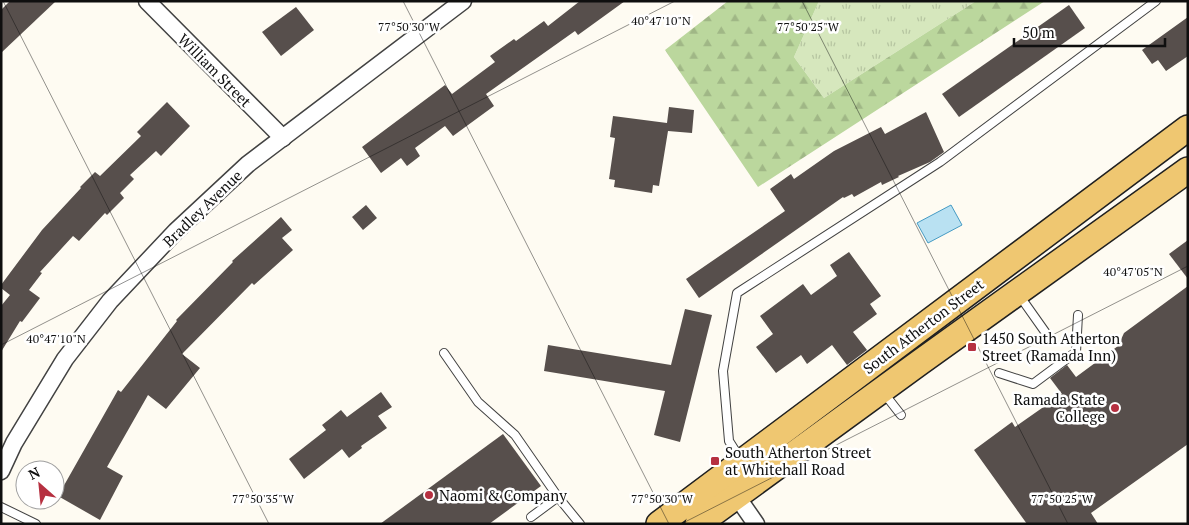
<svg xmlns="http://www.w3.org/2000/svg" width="1189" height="525" font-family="'PT Serif',serif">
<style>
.grass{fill:url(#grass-tufts)}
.forest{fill:url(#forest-firs)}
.water{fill:#b9e1f2;stroke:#459bc4}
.building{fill:#574f4c}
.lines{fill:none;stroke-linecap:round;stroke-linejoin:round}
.lane-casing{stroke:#424242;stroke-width:10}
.street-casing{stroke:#424242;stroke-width:19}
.primary-casing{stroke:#202020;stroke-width:28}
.lane{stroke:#fff;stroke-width:8}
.street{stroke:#fff;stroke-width:16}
.primary{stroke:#efc771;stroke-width:25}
.ticks{fill:none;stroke:#0f0f0f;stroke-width:1;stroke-opacity:0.45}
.poi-dot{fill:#b63040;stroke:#fff;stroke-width:2}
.labels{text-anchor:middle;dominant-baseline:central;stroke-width:5;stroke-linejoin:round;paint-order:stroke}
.street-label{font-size:15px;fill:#0f0f0f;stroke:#fff}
.poi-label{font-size:15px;fill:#0f0f0f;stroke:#fff;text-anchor:start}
.ticks-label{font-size:12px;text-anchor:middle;fill:#0f0f0f;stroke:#fff;stroke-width:5;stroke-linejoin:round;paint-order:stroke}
</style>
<defs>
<pattern id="grass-tufts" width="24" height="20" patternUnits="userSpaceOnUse" patternTransform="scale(1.25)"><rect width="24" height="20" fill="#d6e7bd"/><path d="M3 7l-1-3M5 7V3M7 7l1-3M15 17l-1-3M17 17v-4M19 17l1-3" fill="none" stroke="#b6c5a1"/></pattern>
<pattern id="forest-firs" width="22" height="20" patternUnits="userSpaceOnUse" patternTransform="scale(1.25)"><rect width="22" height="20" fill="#bbd79d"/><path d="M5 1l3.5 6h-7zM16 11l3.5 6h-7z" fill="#a0b786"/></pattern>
</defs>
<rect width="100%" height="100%" fill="#fefbf2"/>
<polygon class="grass" points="819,1 976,1 824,98 794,57"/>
<polygon class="forest" points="728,1 819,1 794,57 824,98 976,1 1045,1 758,187 665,50"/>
<polygon class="water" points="951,205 962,225 928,243 917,223"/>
<g class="building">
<polygon points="10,1 56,1 1,53 1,10"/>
<polygon points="580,1 625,1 578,35 575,31 486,94 494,106 453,136 445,126 415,148 420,156 407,166 401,158 381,173 362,147 445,85 452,94 495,62 490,56 514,39 516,41 544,21 548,26"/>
<polygon points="1069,5 1085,28 959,117 942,94"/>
<polygon points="296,7 314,30 281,56 262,32"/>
<polygon points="1188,17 1188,56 1166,71 1158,60 1152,64 1142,50"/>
<polygon points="167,102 190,126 161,156 156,151 130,175 134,179 120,193 124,198 107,215 105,213 79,241 73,236 40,272 42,273 29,290 40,298 22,322 20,321 1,352 1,306 10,295 1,288 1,285 42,230 81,188 80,187 95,172 100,176 141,136 137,132"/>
<polygon points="669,107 694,110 692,133 668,131 659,186 653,185 652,193 614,187 615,180 609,179 615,138 610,137 613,116 667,123"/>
<polygon points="926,112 944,152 930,162 898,176 899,177 882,185 881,182 854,197 852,194 844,198 843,197 699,298 686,279 785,211 770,189 791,174 794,179 834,151 881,127 885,134"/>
<polygon points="366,205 377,218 363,230 352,217"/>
<polygon points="281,217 292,230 282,238 293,250 254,285 252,283 182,354 200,368 166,409 148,395 107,467 123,476 100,520 58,496 118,390 121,392 177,321 176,320 233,262 232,261"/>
<polygon points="1188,240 1188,279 1169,254"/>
<polygon points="849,252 881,296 870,304 877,314 853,332 867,350 847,365 832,345 807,364 801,355 776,373 756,347 773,334 760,316 803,284 811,295 837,276 830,265"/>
<polygon points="1188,286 1188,444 1091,513 1098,524 1027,524 974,450 1012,422 1015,427 1062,394 1050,378 1067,365 1076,377 1118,346 1124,333"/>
<polygon points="685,309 712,315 680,442 654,435 665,391 544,371 548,345 671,365"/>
<polygon points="381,392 392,407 378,416 387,428 361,446 362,448 349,458 342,449 304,479 289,459 326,430 322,425 331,418 341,410 347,417"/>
<polygon points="503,434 541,486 489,524 380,524"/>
</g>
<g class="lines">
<defs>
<g id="lane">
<polyline points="1019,295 1048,336"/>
<polyline points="444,353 478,402 515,435 558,497 580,524"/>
<polyline points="999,373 1033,384 1076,352 1078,315"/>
<polyline points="883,392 901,415"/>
<polyline points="741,460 729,441 723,371 737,293 940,162 1156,1"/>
<polyline points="1,507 36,524"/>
<polyline points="531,517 558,497"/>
</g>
<g id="street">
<polyline points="147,1 283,138"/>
<polyline points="1,471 14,443 65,359 110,301 176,231 248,164 463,1"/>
<polyline points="731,488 756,524"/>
</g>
<g id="primary">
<polyline points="659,524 1188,128"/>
<polyline points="698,524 919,363 1188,170"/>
</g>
</defs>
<use href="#lane" class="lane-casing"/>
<use href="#street" class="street-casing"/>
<use href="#primary" class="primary-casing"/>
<use href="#lane" class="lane"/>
<use href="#street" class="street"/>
<use href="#primary" class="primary"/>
</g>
<path class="ticks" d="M3 1 269 524M403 1 669 524M802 1 1068 524M1 345 675 1M681 524 1188 266"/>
<g class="poi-dot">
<rect x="967" y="342" width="10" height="10" rx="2.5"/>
<circle cx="1115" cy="408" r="5"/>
<rect x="710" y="456" width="10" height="10" rx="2.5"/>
<circle cx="429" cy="495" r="5"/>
</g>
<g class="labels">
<g class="street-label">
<text transform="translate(215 70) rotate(45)">William Street</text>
<text transform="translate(202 208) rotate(-44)">Bradley Avenue</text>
<text transform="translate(923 326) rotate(-37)">South Atherton Street</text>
</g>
<g class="poi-label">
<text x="982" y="338">1450 South Atherton<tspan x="982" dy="17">Street (Ramada Inn)</tspan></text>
<text x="1105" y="399" text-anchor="end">Ramada State<tspan x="1105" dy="17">College</tspan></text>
<text x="725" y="452">South Atherton Street<tspan x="725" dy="17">at Whitehall Road</tspan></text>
<text x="439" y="495">Naomi &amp; Company</text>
</g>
</g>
<g class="ticks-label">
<text x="661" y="25">40°47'10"N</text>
<text x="409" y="31">77°50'30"W</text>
<text x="808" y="31">77°50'25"W</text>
<text x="1133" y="276">40°47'05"N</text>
<text x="56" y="343">40°47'10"N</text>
<text x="263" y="503">77°50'35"W</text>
<text x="662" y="503">77°50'30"W</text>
<text x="1062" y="503">77°50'25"W</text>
</g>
<rect width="1189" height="525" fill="none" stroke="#0f0f0f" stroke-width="5"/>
<g transform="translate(40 485) rotate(333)"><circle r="24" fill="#ffffff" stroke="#9f9f9f"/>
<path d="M0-4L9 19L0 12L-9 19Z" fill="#b63040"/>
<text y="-8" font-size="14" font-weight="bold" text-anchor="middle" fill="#0f0f0f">N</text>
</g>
<path d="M1014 38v8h151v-8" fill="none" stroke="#0f0f0f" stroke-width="2.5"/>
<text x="1022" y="38" font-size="15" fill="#0f0f0f" stroke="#ffffff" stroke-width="4" paint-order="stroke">50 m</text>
</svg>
